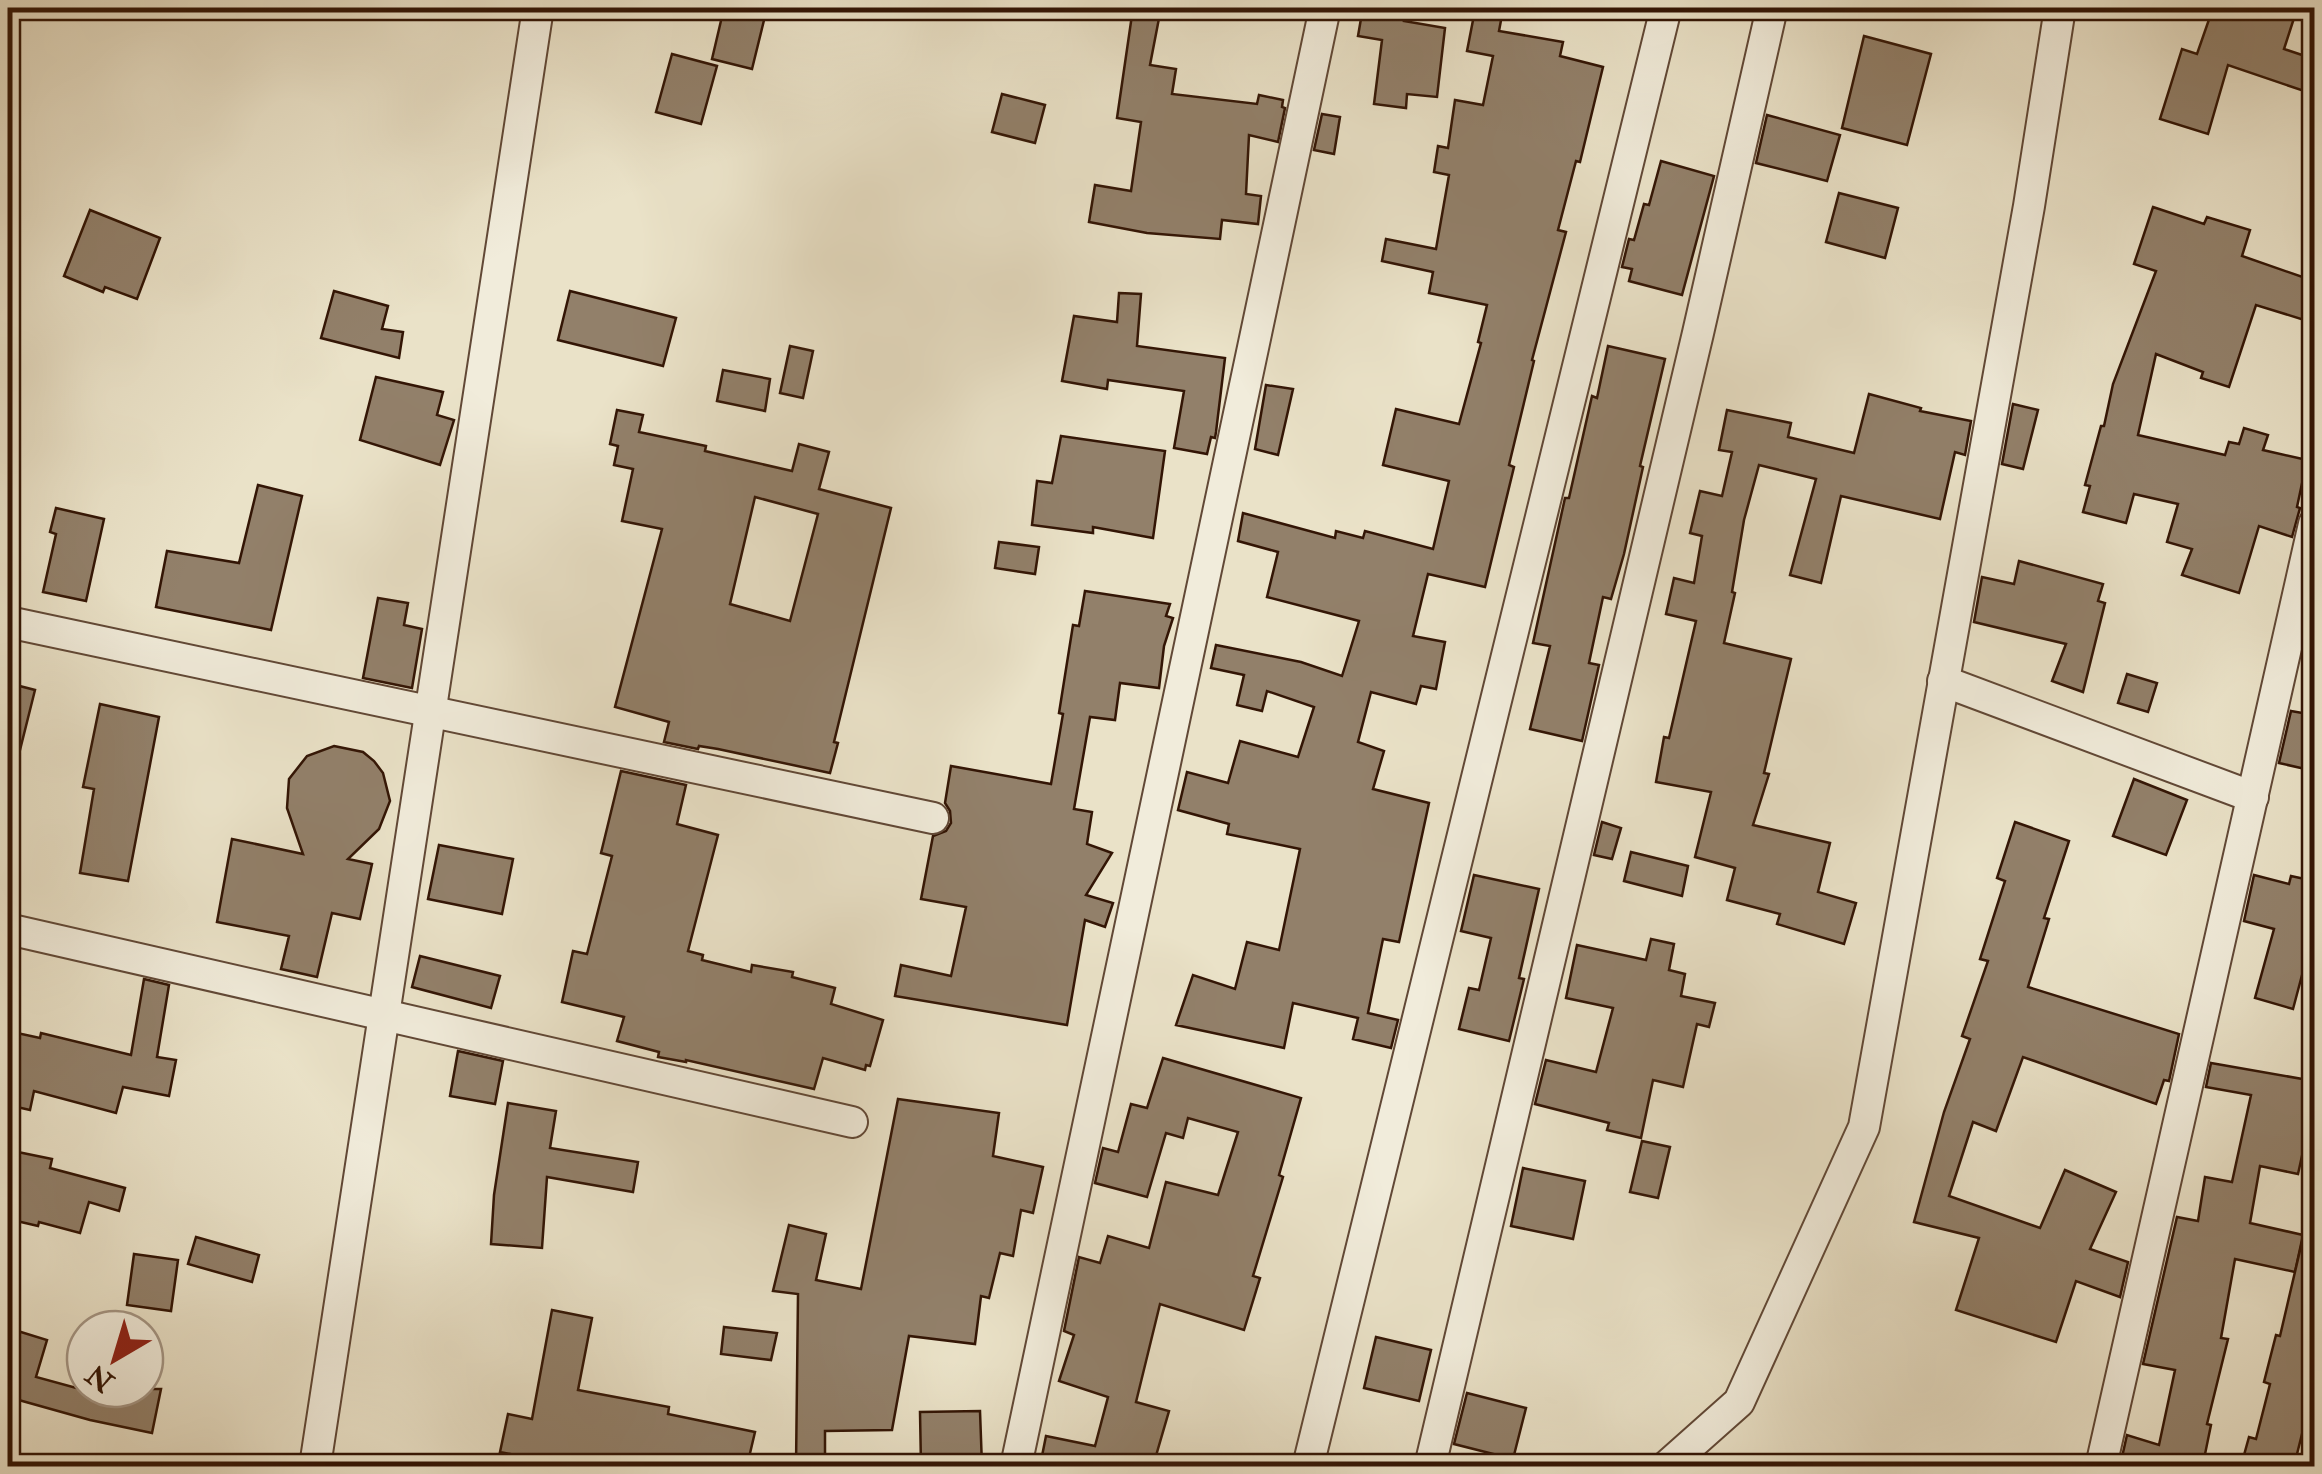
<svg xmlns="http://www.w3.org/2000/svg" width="2322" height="1474" font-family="'IM FELL Double Pica',serif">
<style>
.building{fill:#92806a;stroke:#331505;stroke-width:2.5;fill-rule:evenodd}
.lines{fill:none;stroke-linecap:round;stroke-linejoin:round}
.minor-casing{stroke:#614836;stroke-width:34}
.minor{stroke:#f1ecdb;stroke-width:30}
</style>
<rect width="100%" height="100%" fill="#eae2c8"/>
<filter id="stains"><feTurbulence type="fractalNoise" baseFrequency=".002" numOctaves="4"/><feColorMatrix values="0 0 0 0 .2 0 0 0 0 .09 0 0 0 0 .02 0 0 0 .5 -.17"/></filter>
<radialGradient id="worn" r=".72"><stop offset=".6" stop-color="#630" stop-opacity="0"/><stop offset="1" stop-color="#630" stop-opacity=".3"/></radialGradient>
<g class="building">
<polygon points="724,8 767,8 752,69 712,59"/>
<polygon points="1133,8 1161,8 1150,65 1176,69 1172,94 1257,104 1259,95 1283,100 1282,107 1285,108 1278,142 1249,135 1246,194 1261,196 1258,224 1222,220 1220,239 1147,233 1089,222 1095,185 1131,191 1141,122 1117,118"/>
<polygon points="1376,8 1407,8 1404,21 1445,28 1437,97 1407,94 1406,108 1374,104 1382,40 1358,36 1362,13 1374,15"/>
<polygon points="2213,8 2273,8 2295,15 2284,49 2314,59 2314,79 2310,93 2228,65 2208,134 2160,119 2182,49 2197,54"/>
<polygon points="1475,10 1502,15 1499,31 1563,42 1560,56 1603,67 1580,162 1576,161 1558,230 1566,232 1532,360 1534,361 1509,465 1514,467 1485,587 1428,574 1413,636 1445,642 1436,689 1421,686 1416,704 1371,692 1358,742 1384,751 1373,789 1429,803 1399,942 1383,939 1368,1013 1398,1020 1391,1048 1353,1039 1358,1018 1293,1003 1284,1048 1176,1025 1193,975 1235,989 1247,942 1279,950 1300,849 1227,834 1229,824 1178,810 1187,772 1228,783 1240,741 1298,757 1314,707 1267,691 1262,711 1237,705 1244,675 1211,668 1216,645 1301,662 1342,676 1359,621 1267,597 1278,552 1238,541 1243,513 1335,538 1336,531 1363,538 1365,531 1433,549 1449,481 1383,465 1396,409 1459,424 1481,343 1478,342 1487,305 1429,293 1433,272 1382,261 1386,239 1436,249 1449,175 1434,172 1438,146 1448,148 1455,100 1483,105 1493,56 1467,51"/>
<polygon points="1864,36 1931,54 1907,145 1842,128"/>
<polygon points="672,54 717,66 701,124 656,112"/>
<polygon points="1002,94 1045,105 1035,143 992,132"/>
<polygon points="1322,114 1340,117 1334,154 1314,150"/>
<polygon points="1767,115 1840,135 1827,181 1756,163"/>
<polygon points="1661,161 1714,176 1682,295 1629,281 1632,269 1622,267 1629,239 1634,240 1644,204 1649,205"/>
<polygon points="1839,193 1898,208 1885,258 1826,242"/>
<polygon points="2153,207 2204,224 2207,217 2250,230 2242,256 2314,281 2314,323 2256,305 2229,387 2201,378 2203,372 2156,354 2138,435 2225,455 2229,442 2239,444 2244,428 2268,435 2263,450 2307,460 2297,507 2300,508 2292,537 2259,526 2239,593 2182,575 2192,549 2167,542 2178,504 2134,494 2126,523 2083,512 2090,486 2085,485 2101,426 2104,426 2113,384 2156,271 2134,264"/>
<polygon points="90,210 160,238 137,299 105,287 103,292 64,276"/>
<polygon points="334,291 388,306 382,329 403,332 399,358 321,338"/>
<polygon points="570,291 676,318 663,366 558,340"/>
<polygon points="1119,293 1141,294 1137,346 1225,358 1216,432 1215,438 1211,437 1207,454 1174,448 1184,391 1108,380 1107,389 1062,381 1074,316 1117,322"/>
<polygon points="790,346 813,351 803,398 780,393"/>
<polygon points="1608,346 1665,359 1640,466 1643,467 1624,554 1611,599 1603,597 1589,663 1599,665 1582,741 1530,729 1550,646 1533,643 1565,498 1569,498 1592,396 1597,398"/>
<polygon points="723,370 770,379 765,411 717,401"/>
<polygon points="376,377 443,392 437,415 454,420 440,465 360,440"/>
<polygon points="1266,385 1293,389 1278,455 1255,449"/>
<polygon points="1869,394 1921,408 1920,411 1971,421 1965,455 1955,452 1940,519 1841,496 1821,583 1790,575 1816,479 1759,465 1744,520 1732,592 1735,593 1724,643 1791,659 1764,773 1769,774 1753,825 1830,843 1818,892 1856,903 1844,944 1777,924 1780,914 1727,900 1735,868 1695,857 1711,792 1656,782 1664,737 1669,738 1696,621 1666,614 1674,578 1694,583 1702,536 1690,533 1700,491 1722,496 1732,452 1719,450 1727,410 1791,423 1788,437 1854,453"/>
<polygon points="2013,404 2038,410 2023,469 2002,464"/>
<path d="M617 410 643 415 639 432 706 446 705 451 792 471 799 444 829 452 819 489 891 508 834 742 838 743 830 773 718 749 699 746 698 749 664 742 669 722 615 707 662 529 622 521 633 469 614 465 618 446 610 444ZM755 497 818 514 790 621 730 604Z"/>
<polygon points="1061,436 1165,451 1153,538 1093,527 1093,533 1032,525 1037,481 1052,483"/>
<polygon points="258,485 302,496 271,630 156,607 167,551 239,563"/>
<polygon points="56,508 104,519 86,601 43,592 56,534 50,532"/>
<polygon points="999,542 1039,547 1035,574 995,568"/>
<polygon points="2019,561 2103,584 2098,601 2105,603 2083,692 2052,681 2066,644 1974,622 1982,577 2014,584"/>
<polygon points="1085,591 1170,604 1166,616 1173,618 1164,646 1159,688 1120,683 1115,720 1090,717 1074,809 1092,812 1087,844 1112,853 1086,895 1113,903 1105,927 1085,920 1067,1025 895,996 901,965 951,976 966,907 921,899 933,836 946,831 951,823 950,811 945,803 951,766 1051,784 1063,714 1059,713 1073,625 1079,626"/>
<polygon points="378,598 408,603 404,625 422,629 412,688 363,678"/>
<polygon points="2127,674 2157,683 2148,712 2118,703"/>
<polygon points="8,683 35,690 16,766 8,765"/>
<polygon points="100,704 159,717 128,881 80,873 94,789 83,787"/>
<polygon points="2291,711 2314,715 2314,771 2279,763"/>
<polygon points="334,746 363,752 374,761 383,773 390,801 379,829 348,859 372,864 360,919 332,913 317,977 281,969 289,936 217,922 232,839 303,854 287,808 289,779 307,756"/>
<polygon points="621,771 686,785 677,824 718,835 688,951 703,955 702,960 751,972 752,965 793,972 792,977 835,988 831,1004 883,1020 870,1066 866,1065 865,1070 823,1058 814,1089 686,1060 686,1062 658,1057 659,1052 617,1041 624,1017 562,1002 573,951 587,954 612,856 601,853"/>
<polygon points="2134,779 2187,800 2166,855 2113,836"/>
<polygon points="1602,822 1621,828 1612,859 1594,855"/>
<polygon points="2015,822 2069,841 2044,918 2049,919 2028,987 2179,1034 2169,1081 2164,1080 2156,1104 2023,1057 1996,1131 1973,1122 1949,1196 2040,1228 2065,1170 2116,1192 2090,1249 2128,1262 2120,1297 2076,1281 2056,1342 1956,1310 1979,1238 1914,1222 1944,1112 1970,1039 1962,1036 1988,961 1980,959 2005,881 1997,878"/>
<polygon points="439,845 513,859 502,914 428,899"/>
<polygon points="1631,852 1688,866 1682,896 1624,881"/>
<polygon points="1474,875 1539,889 1519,978 1524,979 1509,1041 1459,1029 1469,988 1479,990 1491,938 1461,931"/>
<polygon points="2254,875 2289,884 2291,876 2314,881 2314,930 2293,1009 2255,998 2274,929 2244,921"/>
<polygon points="1651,939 1674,944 1669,970 1685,974 1681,996 1715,1003 1709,1027 1697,1024 1683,1087 1653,1080 1641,1138 1607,1130 1609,1123 1535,1104 1546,1060 1596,1072 1613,1008 1566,998 1577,945 1646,960"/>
<polygon points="420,956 500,976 491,1008 412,987"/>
<polygon points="144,979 169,985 157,1057 176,1060 169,1096 123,1087 116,1113 34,1091 30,1110 8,1105 8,1031 40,1038 41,1033 131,1055"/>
<polygon points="458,1051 503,1061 495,1104 450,1096"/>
<polygon points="1163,1058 1301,1098 1279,1175 1283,1177 1253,1276 1260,1278 1244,1330 1160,1304 1136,1402 1169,1411 1153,1466 1040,1466 1046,1436 1095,1446 1108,1397 1059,1381 1074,1335 1064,1331 1079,1257 1100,1263 1108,1236 1149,1248 1166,1182 1218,1195 1238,1132 1188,1118 1183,1138 1166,1133 1147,1197 1095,1183 1103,1148 1118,1152 1131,1104 1147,1108"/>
<polygon points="2211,1063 2314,1081 2314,1135 2307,1133 2298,1174 2260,1166 2250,1223 2303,1235 2295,1272 2235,1259 2221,1338 2228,1339 2207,1424 2211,1425 2204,1459 2211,1461 2210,1466 2120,1466 2127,1435 2159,1445 2175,1370 2143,1364 2177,1217 2198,1221 2205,1177 2232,1182 2251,1095 2206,1087"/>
<polygon points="898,1099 999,1113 993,1156 1043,1167 1033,1213 1021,1210 1013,1256 1000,1253 989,1298 981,1296 975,1344 909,1336 892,1430 825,1431 825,1466 796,1466 798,1294 773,1291 789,1225 826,1234 816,1280 861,1289"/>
<polygon points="508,1103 556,1111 550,1148 638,1162 633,1192 547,1177 542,1248 491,1244 494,1195"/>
<polygon points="1642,1141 1670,1147 1658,1198 1630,1192"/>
<polygon points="13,1151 52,1159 50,1168 125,1188 119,1211 89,1202 80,1233 39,1222 38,1226 8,1219 8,1177"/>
<polygon points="1523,1168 1585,1181 1573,1239 1511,1226"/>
<polygon points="2305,1229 2314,1230 2314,1371 2307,1401 2310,1402 2294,1466 2241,1466 2249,1437 2256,1439 2270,1384 2264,1382 2276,1335 2280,1336"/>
<polygon points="196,1237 259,1255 252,1282 188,1264"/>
<polygon points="134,1254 178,1260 171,1311 127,1305"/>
<polygon points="552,1310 592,1318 578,1390 669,1407 668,1414 755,1432 747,1466 569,1466 500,1452 508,1414 532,1419"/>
<polygon points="724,1327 777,1333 771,1360 721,1354"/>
<polygon points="8,1328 47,1340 36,1377 80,1389 161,1389 152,1433 90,1420 8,1397"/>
<polygon points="1376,1337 1431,1350 1419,1401 1364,1388"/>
<polygon points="1467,1393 1526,1408 1513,1459 1454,1444"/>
<polygon points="980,1411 982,1466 921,1466 920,1412"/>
</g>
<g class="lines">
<defs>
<g id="minor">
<polyline points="8,622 933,818"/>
<polyline points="1943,681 2253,797"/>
<polyline points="8,929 852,1122"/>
<polyline points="315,1466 538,8"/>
<polyline points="1016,1466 1325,8"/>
<polyline points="1308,1466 1666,8"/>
<polyline points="1430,1466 1698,333 1772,8"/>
<polyline points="1667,1466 1739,1402 1864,1127 2029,206 2060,8"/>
<polyline points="2101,1466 2314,524"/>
</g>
</defs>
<use href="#minor" class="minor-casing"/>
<use href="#minor" class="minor"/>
</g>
<rect width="2322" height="1474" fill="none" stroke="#eae2c8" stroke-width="40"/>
<rect x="10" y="10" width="2302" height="1454" fill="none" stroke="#331505" stroke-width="5"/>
<rect x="20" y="20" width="2282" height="1434" fill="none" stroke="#331505" stroke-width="2.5"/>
<g transform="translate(115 1359) rotate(218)"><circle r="48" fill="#f1ecdb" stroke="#a59685" stroke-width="2.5"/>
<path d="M0-8L18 38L0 25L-18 38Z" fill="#8f2418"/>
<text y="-15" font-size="28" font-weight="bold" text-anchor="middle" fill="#331505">N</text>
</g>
<rect width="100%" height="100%" filter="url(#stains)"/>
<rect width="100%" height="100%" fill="url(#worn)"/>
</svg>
